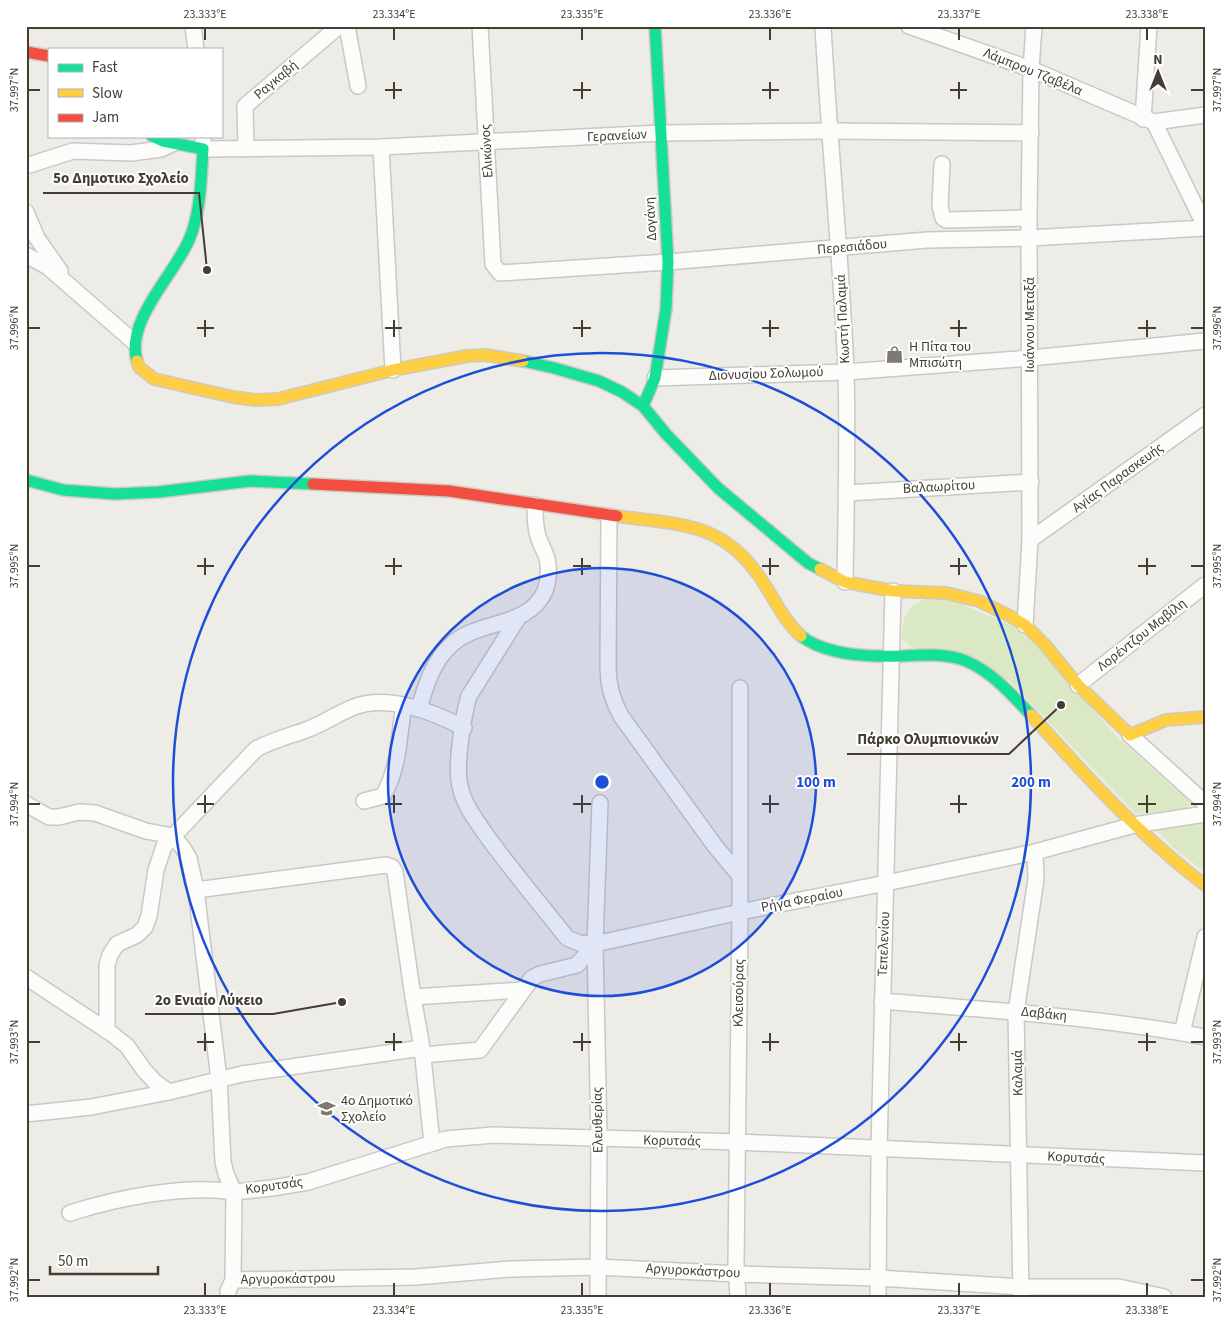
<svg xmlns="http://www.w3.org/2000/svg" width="1231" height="1323" font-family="'Source Sans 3',sans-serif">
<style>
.park{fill:#dae9c4}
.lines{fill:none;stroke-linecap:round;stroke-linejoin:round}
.street-casing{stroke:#cac8c2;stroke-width:18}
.fast-casing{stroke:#cfcabe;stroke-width:14}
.slow-casing{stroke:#cfcabe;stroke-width:14}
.jam-casing{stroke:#cfcabe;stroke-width:14}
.street{stroke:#fcfcfb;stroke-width:15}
.fast{stroke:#16e098;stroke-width:11}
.slow{stroke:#ffcf43;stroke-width:11}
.jam{stroke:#f24e42;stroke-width:11}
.ticks{fill:none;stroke:#433d32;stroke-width:2}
.ring{fill:none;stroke:#1d4ed8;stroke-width:2.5}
.labels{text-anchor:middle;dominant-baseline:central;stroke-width:4;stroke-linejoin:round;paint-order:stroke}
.street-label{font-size:14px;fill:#433d32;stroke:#fff}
.poi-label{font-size:14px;fill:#433d32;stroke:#fff;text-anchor:start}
.centre{fill:#1d4ed8;stroke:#fff;stroke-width:2.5}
.ring-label{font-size:15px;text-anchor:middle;font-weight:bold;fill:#1d4ed8;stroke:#fff;stroke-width:4;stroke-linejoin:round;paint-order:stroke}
.leader{fill:none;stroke:#433d32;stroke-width:2}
.callout-dot{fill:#433d32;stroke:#fff;stroke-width:2}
.callout-label{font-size:15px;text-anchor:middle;font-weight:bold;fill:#433d32;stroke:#fff;stroke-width:4;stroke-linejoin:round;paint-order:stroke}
.neatline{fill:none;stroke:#433d32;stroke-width:2}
.ticks-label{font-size:12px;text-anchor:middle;fill:#433d32}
</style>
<rect width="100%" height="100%" fill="#eeece6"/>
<g class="park">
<path d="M945 597 1013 626 1040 650 1118 738 1191 803 1187 809 1136 814 1009 680 909 646 902 639C901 623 905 608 921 601 927 598 938 598 945 597Z"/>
<polygon points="1205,817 1205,872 1174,848 1151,824"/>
</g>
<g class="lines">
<defs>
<g id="street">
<polyline points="193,26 196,49"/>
<polyline points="347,26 358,86"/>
<polyline points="480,26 493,264 500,273 668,262 927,240 1030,238 1205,228"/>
<path d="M823 26C829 141 841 255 846 370 848 441 846 511 845 582"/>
<polyline points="909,26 1031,69 1154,122 1205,115"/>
<polyline points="1143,119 1149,26"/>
<polyline points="1154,122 1205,226"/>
<polyline points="203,136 203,149 381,147 661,133 829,131 1031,133"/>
<polyline points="381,147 393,370"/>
<polyline points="246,149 245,106 339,26"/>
<polyline points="942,164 940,206 943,218 946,220 1029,218"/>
<polyline points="26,166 73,151 131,153 161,149 174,143"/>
<polyline points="26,212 37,238 60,271"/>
<polyline points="26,255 48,267 134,342"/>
<polyline points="655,378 846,372 1031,358 1205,341"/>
<polyline points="847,493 1031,482"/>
<path d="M609 516 608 667C608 685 612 700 621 716L715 846 739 875"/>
<polyline points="1030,540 1205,415"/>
<path d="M518 618 469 696C463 716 455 767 460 786 464 806 478 823 489 839 514 873 541 905 567 938L579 943 595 944 600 803"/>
<polyline points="1025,625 1030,540 1029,218 1031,69 1034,26"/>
<polyline points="1078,685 1205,585"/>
<path d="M419 709C425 687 433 661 451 645 478 619 528 629 545 591 549 580 550 563 545 553 542 546 538 539 537 532 535 523 535 514 535 505"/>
<polyline points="1130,735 1205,803"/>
<path d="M364 801 383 796C400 766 398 738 404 706"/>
<path d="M26 804 49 817H59L79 812 95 813 146 831 173 836 183 848 189 858 196 890 219 1079 223 1162 226 1174 234 1192C186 1184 117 1198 70 1213"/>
<polyline points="196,890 386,865 392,867 395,872 413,997 422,1048 432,1143"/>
<polyline points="595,944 599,1139 598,1297"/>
<polyline points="26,977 112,1034 127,1046 144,1070 155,1082 169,1092"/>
<polyline points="413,997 523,990"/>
<path d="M882 1001C990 1010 1098 1017 1205 1037"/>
<path d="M107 1031V965L110 955 117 944 137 935 145 927 149 916 156 870 164 846 256 749C273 740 289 736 306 730 323 724 338 713 354 707 388 694 434 712 464 728"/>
<polyline points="1182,1033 1205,937"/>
<polyline points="423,1055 480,1050 532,978 540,974 577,965 595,944 740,912 886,883 1035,852 1134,825 1205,814"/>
<polyline points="26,1114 91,1107 169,1092 242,1074 422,1048"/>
<polyline points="233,1280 234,1192 272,1188 308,1182 446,1139 494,1135 738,1142 1205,1163"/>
<polyline points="1021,1295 1016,1012 1036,879 1035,852"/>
<polyline points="228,1297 228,1291 233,1280 416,1277 511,1269 598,1267 738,1274 878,1278 1021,1287 1119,1287 1164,1297"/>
<polyline points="738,1297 736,1265 740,912 740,688"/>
<polyline points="878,1297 879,1150 893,591"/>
</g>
<g id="fast">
<path d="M137 361C125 321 174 275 189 240 201 212 201 179 203 149L163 141 152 136"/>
<polyline points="523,361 554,368 599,381 622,392 643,406 666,434 718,488 808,563 820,569"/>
<polyline points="643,406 655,378 666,309 668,262 655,26"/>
<polyline points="26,480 63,490 115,494 159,492 250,481 313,484"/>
<path d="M801 636C827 656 870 657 901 656 923 655 946 653 966 661 992 672 1012 695 1031 715"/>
</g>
<g id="slow">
<polyline points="137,361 139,367 154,379 233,397 255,400 278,399 393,370 467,356 485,355 523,361"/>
<path d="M617 516C678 525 721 521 759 576 773 596 783 620 801 636"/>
<polyline points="820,569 845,582 893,591 946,593 979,601 1008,615 1025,625 1046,646 1078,685 1130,735 1166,720 1205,717"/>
<path d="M1031 715C1085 775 1140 836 1205 885"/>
</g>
<g id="jam">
<polyline points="26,52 49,56"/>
<polyline points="313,484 449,491 617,516"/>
</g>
</defs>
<use href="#street" class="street-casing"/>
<use href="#fast" class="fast-casing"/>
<use href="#slow" class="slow-casing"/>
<use href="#jam" class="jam-casing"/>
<use href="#street" class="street"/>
<use href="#fast" class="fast"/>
<use href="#slow" class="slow"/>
<use href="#jam" class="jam"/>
</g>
<path class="ticks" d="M205 28V40M394 28V40M582 28V40M770 28V40M959 28V40M1147 28V40M394 82V99M582 82V99M770 82V99M959 82V99M28 90H40M385 90H402M573 90H591M762 90H779M950 90H967M1191 90H1204M205 320V337M394 320V337M582 320V337M770 320V337M959 320V337M1147 320V337M28 328H40M197 328H214M385 328H402M573 328H591M762 328H779M950 328H967M1138 328H1156M1191 328H1204M205 558V575M394 558V575M582 558V575M770 558V575M959 558V575M1147 558V575M28 566H40M197 566H214M385 566H402M573 566H591M762 566H779M950 566H967M1138 566H1156M1191 566H1204M205 795V813M394 795V813M582 795V813M770 795V813M959 795V813M1147 795V813M28 804H40M197 804H214M385 804H402M573 804H591M762 804H779M950 804H967M1138 804H1156M1191 804H1204M205 1033V1051M394 1033V1051M582 1033V1051M770 1033V1051M959 1033V1051M1147 1033V1051M28 1042H40M197 1042H214M385 1042H402M573 1042H591M762 1042H779M950 1042H967M1138 1042H1156M1191 1042H1204M28 1280H40M1191 1280H1204M205 1283V1296M394 1283V1296M582 1283V1296M770 1283V1296M959 1283V1296M1147 1283V1296"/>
<circle cx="602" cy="782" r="214" fill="#1d4ed8" fill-opacity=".12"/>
<g class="ring">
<circle cx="602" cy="782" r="214"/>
<circle cx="602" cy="782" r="429"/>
</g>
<defs>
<symbol id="shop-bare" viewBox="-9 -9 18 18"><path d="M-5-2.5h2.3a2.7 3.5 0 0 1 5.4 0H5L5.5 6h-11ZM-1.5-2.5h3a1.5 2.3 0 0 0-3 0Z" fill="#7f7a71" stroke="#fff" stroke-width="2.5" paint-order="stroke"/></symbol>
<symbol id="school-bare" viewBox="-9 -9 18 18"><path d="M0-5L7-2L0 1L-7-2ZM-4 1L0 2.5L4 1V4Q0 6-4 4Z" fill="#7f7a71" stroke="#fff" stroke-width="2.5" paint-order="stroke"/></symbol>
</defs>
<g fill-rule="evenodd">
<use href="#shop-bare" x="882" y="342" width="25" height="25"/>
<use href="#school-bare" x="314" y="1096" width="25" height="25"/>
</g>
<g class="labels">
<g class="street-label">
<text transform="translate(1033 72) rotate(22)">Λάμπρου Τζαβέλα</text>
<text transform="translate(276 80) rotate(-40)">Ραγκαβή</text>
<text transform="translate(617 136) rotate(-3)">Γερανείων</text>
<text transform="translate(487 151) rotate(-93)">Ελικώνος</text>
<text transform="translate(651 219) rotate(-93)">Δογάνη</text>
<text transform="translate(852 247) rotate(-5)">Περεσιάδου</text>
<text transform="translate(843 319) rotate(-93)">Κωστή Παλαμά</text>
<text transform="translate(1030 325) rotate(-90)">Ιωάννου Μεταξά</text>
<text transform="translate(766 374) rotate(-2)">Διονυσίου Σολωμού</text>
<text transform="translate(1118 478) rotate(-36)">Αγίας Παρασκευής</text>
<text transform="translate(939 487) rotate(-3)">Βαλαωρίτου</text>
<text transform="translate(1142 635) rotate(-38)">Λορέντζου Μαβίλη</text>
<text transform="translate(802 900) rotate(-11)">Ρήγα Φεραίου</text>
<text transform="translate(884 944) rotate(-88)">Τεπελενίου</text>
<text transform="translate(739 993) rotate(-89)">Κλεισούρας</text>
<text transform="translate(1044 1014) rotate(6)">Δαβάκη</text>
<text transform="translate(1018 1073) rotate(-91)">Καλαμά</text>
<text transform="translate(598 1120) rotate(-91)">Ελευθερίας</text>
<text transform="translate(672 1141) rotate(1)">Κορυτσάς</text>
<text transform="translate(1076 1158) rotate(3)">Κορυτσάς</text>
<text transform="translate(274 1186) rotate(-8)">Κορυτσάς</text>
<text transform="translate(693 1271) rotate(3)">Αργυροκάστρου</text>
<text transform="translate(288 1279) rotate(-1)">Αργυροκάστρου</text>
</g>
<g class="poi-label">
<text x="909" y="347">Η Πίτα του<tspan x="909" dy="16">Μπισώτη</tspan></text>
<text x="341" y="1101">4ο Δημοτικό<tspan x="341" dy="16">Σχολείο</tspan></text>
</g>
</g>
<circle cx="602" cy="782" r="8" class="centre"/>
<g class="ring-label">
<text x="816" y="787">100 m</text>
<text x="1031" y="787">200 m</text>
</g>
<path class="leader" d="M207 270L199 193H43M1061 705L1009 754H847M342 1002L273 1014H145"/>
<g class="callout-dot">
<circle cx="207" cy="270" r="5"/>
<circle cx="1061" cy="705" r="5"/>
<circle cx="342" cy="1002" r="5"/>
</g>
<g class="callout-label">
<text x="121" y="183">5o Δημοτικο Σχολείο</text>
<text x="928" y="744">Πάρκο Ολυμπιονικών</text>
<text x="209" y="1005">2ο Ενιαίο Λύκειο</text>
</g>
<rect width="1231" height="1323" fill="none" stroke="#ffffff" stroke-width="55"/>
<rect x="48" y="48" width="175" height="90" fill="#ffffff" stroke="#b4b1ad"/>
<rect x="58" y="64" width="25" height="8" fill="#16e098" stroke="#b4b1ad"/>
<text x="92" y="72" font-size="15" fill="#433d32">Fast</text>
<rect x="58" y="89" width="25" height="8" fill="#ffcf43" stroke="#b4b1ad"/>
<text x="92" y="98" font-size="15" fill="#433d32">Slow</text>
<rect x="58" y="114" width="25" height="8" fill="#f24e42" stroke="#b4b1ad"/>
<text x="92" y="122" font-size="15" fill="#433d32">Jam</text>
<g transform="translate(1158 72)" stroke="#ffffff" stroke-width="4" paint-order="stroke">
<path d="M0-4L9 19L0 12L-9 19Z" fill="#433d32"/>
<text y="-8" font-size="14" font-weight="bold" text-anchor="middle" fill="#433d32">N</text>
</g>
<path d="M50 1266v8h108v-8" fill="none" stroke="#433d32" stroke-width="2.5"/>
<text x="58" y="1266" font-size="15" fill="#433d32" stroke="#ffffff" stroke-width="4" paint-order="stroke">50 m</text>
<rect x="28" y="28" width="1176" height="1268" class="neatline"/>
<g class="ticks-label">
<text x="205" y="18">23.333°E</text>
<text x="394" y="18">23.334°E</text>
<text x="582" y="18">23.335°E</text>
<text x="770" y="18">23.336°E</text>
<text x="959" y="18">23.337°E</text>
<text x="1147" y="18">23.338°E</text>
<text transform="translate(14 90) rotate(-90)" y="4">37.997°N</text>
<text transform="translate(1217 90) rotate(-90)" y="4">37.997°N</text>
<text transform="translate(14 328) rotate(-90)" y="4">37.996°N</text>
<text transform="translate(1217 328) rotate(-90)" y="4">37.996°N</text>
<text transform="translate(14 566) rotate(-90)" y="4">37.995°N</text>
<text transform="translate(1217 566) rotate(-90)" y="4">37.995°N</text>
<text transform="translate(14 804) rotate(-90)" y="4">37.994°N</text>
<text transform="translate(1217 804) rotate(-90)" y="4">37.994°N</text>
<text transform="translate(14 1042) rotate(-90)" y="4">37.993°N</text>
<text transform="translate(1217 1042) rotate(-90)" y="4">37.993°N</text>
<text transform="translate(14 1280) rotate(-90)" y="4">37.992°N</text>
<text transform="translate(1217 1280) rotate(-90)" y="4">37.992°N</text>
<text x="205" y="1314">23.333°E</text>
<text x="394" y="1314">23.334°E</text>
<text x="582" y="1314">23.335°E</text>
<text x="770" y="1314">23.336°E</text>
<text x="959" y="1314">23.337°E</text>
<text x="1147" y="1314">23.338°E</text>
</g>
</svg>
